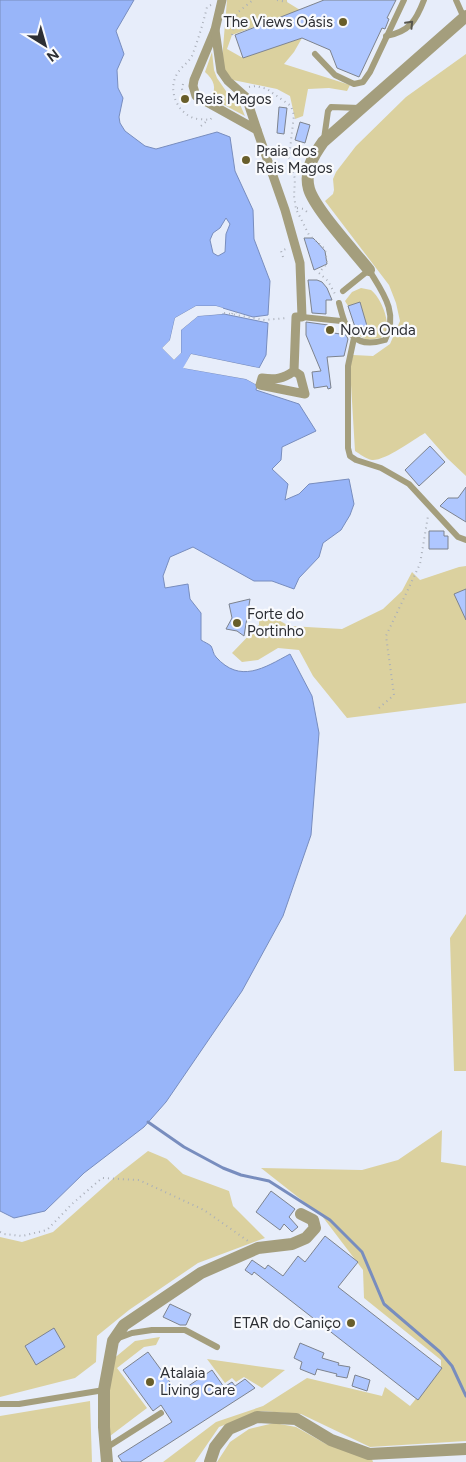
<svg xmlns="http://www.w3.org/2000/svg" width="466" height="1462" font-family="Figtree,sans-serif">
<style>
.green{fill:#dbd19f}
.water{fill:#98b5f9;stroke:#788dbe;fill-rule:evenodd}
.pier{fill:#e7edfa}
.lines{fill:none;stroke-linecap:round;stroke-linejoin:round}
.stream{stroke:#788dbe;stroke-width:3}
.building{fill:#afc7ff;stroke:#7d838e}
.path{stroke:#aaafb9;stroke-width:2;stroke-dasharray:1 4;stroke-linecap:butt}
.service{stroke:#a49e7d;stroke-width:6}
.pedestrian{stroke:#a49e7d;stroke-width:9}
.minor{stroke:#a49e7d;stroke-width:12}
.tertiary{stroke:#a49e7d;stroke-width:12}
.oneway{stroke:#57564e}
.poi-dot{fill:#685e2b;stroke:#f9fafd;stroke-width:2}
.labels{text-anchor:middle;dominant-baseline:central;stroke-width:4.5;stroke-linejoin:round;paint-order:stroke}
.poi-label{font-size:15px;fill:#2d2f34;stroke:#f9fafd;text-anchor:start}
</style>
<rect width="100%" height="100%" fill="#e7edfa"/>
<g class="green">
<polygon points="227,0 287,0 287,2 300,10 232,35 227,49 243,58 302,38 294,52 284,64 350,85 347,91 329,88 308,89 303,116 295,119 290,96 277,89 233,80 224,70 222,60"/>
<path d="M212 52 214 70 217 78 228 94 239 102 245 116 211 98C217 88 214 80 205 72Z"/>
<path d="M466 54V476L447 458 425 433C413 440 385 461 372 460 366 459 360 454 355 451L350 368 353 355 373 356 390 344 400 321 396 303 389 285 325 201 333 194 334 190 333 179 336 172 356 146 406 97Z"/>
<path d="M361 288 371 290C380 297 388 316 387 328 386 332 383 335 381 338L367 340 358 335 356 330 367 326 360 303 348 306 345 301 352 292Z"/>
<polygon points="466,566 466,703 347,718 313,676 299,650 278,648 258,660 242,662 232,653 259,625 259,609 289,626 342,629 383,609 402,591 412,572 420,580 459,567"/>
<polygon points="466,914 466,1071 454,1071 450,938"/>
<polygon points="442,1130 441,1162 466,1166 466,1441 370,1447 301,1414 261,1411 219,1427 195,1462 163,1462 216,1422 263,1406 307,1378 382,1396 385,1387 410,1406 441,1368 441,1360 364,1298 363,1270 322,1216 261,1168 362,1170 398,1160"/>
<polygon points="148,1151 167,1159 183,1174 229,1191 233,1206 265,1238 198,1263 129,1310 97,1336 96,1362 75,1378 0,1397 0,1237 22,1242 53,1232 116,1176"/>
<polygon points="160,1337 156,1345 144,1347 117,1368 147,1408 106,1439 112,1360 135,1341"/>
<polygon points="207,1359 285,1370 262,1388 244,1377 236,1382 232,1378 225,1383"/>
<polygon points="90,1401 92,1462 0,1462 0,1416"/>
<polygon points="274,1423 296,1427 326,1444 372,1459 373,1462 217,1462 230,1442 249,1429"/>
</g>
<path class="water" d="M0 0H134L116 31 124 54 117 70 118 88 123 98 119 117 120 123 125 131 145 146 156 149 217 132 230 137 235 171 253 210 254 239 270 281 268 315 253 317 216 306H196L175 318 170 340 162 348 174 360 181 353V330L198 316 224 314 268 323 266 355 259 368 191 354 184 368 246 379 257 385 256 390 299 404 316 431 282 447 281 460 272 469 288 484 285 500 299 494 309 484 349 479 354 504 350 515 341 530 323 543 319 557 299 578 294 589 272 581H254L193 547 170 557 163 576 165 588 188 584 190 599 201 613V640C204 642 209 644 211 646 213 649 213 654 216 657 240 684 264 668 290 654L312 696 319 733 311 835 283 916 242 991 166 1102 144 1127 84 1173 45 1211 14 1218 0 1211ZM226 218 230 224 226 234 225 252 218 256 213 253 210 240 213 233 220 228Z"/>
<g class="pier">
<polygon points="196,306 216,306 223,308 223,310 216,308 197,309 177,319 172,341 165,348 174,357 179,352 180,328 197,313 222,312 222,314 198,316 181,330 181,353 174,360 162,348 170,340 175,318"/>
<polygon points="191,354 259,368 261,369 258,370 192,357 187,366 247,377 258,383 257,385 246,379 183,368"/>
</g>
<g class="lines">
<polyline class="stream" points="148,1122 184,1147 223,1168 241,1175 269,1181 330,1220 362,1252 384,1304 440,1352 452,1366 466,1396"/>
</g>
<g class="building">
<polygon points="324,0 396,0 387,18 389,19 385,29 382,28 359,77 337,68 330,50 302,38 243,58 235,35"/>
<polygon points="279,107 287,108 284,134 277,133"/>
<polygon points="300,122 310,125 305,143 295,140"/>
<polygon points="304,238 313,238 318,243 325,251 327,264 314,270"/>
<polygon points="308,280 317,280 322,282 327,288 332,300 326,300 326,314 312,313"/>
<polygon points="360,302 367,326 356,330 348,306"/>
<polygon points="306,322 328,325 328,332 346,335 348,339 344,356 327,357 331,388 328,389 327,386 314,388 312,372 321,371 306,335"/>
<polygon points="430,446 445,462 419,486 405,470"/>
<polygon points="466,487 466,522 440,506 448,498 458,498"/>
<polygon points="429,531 444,531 444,536 448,536 448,549 429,549"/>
<polygon points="466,589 466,620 454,594"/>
<polygon points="250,599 244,636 237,631 226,629 232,618 229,604"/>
<polygon points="271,1191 295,1209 289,1217 298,1227 292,1232 284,1224 280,1230 256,1212"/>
<polygon points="325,1236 358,1262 338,1287 442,1368 418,1400 254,1272 252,1275 245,1270 252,1260 265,1269 268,1265 283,1276 298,1256 305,1262"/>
<polygon points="170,1304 191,1314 186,1325 180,1325 163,1317"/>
<polygon points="54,1328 65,1347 36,1365 25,1346"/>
<polygon points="300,1343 324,1353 322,1358 339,1363 338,1365 350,1367 347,1378 336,1376 337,1374 317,1369 315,1375 300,1369 302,1362 294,1358"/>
<polygon points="148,1352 178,1393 212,1370 224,1387 232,1382 235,1386 245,1379 255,1388 140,1462 122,1462 118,1456 172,1422 161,1405 153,1411 123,1370"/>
<polygon points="355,1375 370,1380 367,1391 352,1386"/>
</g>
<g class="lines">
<g class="path">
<polyline points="277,0 287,2"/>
<path d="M211 5 207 7C203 24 198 40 192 56 188 63 181 67 177 74 168 89 176 110 191 117 197 120 204 119 210 120L213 116"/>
<polyline points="232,35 237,13 253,0"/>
<polyline points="183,84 182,89 187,100"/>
<polyline points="249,87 256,86 267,89 291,106 294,115 289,158 295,179 294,196 296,209 309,235 325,249 327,263 319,273 328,281 335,294"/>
<polyline points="201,126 208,120"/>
<polyline points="297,208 304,209 308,213"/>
<polyline points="283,257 281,251 286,249"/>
<polyline points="224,313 265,320 286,318"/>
<polyline points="232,314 233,312 241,313"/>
<polyline points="379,708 394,695 386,636 420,564 428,516"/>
<polyline points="0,1232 4,1234 22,1236 47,1230 72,1204 102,1178 139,1180 204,1210 248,1241"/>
</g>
<g class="service">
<polyline points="456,0 464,18"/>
<path d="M386 36C409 32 416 21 424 0"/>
<polyline points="315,54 335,75 354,84 363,82 370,72 404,0"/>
<polyline points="324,139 328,111 331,107 360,108"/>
<path d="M339 303C346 330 352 350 385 340 399 313 383 293 369 270L343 291"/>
<polyline points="302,317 341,321 344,323"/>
<polyline points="354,338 348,366 348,448 350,456 356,460 381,468 409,484 458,537 466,540"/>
<polyline points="116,1339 132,1333 152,1330 185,1330 217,1347"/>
<polyline points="0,1404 19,1404 104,1390"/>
<polyline points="106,1448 161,1413"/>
</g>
<g class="pedestrian">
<path d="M222 0 215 30 194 80 193 86 196 96 257 130 285 210 300 263 302 317H296L294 371C283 379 275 380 262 378L260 385 305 394 300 375 294 371"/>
<polyline points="215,30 221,71 228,81 246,97 257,130"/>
</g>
<g class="minor">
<path d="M369 270C354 251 315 209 309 189 304 171 313 156 323 142L466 16"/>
<polyline points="107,1462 104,1427 104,1390 113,1341 124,1325 201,1273 258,1248 292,1244 306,1238 315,1228 313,1220 301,1214"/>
</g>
<polyline class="tertiary" points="210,1462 215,1447 229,1429 257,1417 296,1419 331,1440 369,1454 466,1449"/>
</g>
<defs><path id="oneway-chevron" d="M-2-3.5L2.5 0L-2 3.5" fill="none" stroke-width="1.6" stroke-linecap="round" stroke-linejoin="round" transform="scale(1.25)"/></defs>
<use class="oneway" href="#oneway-chevron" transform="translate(410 24) rotate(-46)"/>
<g class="poi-dot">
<circle cx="343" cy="22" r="5"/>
<circle cx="185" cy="99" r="5"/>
<circle cx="246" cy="160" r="5"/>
<circle cx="330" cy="330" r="5"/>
<circle cx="237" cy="623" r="5"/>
<circle cx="351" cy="1323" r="5"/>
<circle cx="150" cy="1382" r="5"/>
</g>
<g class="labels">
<g class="poi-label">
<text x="333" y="22" text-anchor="end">The Views Oásis</text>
<text x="195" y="99">Reis Magos</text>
<text x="256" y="151">Praia dos<tspan x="256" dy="17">Reis Magos</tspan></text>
<text x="340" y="330">Nova Onda</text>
<text x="247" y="614">Forte do<tspan x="247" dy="17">Portinho</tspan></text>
<text x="341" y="1323" text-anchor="end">ETAR do Caniço</text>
<text x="160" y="1373">Atalaia<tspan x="160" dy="17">Living Care</tspan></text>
</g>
</g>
<g transform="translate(45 45) rotate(143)" stroke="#f9fafd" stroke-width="4" paint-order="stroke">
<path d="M0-4L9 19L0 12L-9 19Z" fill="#2d2f34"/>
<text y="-8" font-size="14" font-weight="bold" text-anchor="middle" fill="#2d2f34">N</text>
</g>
</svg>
